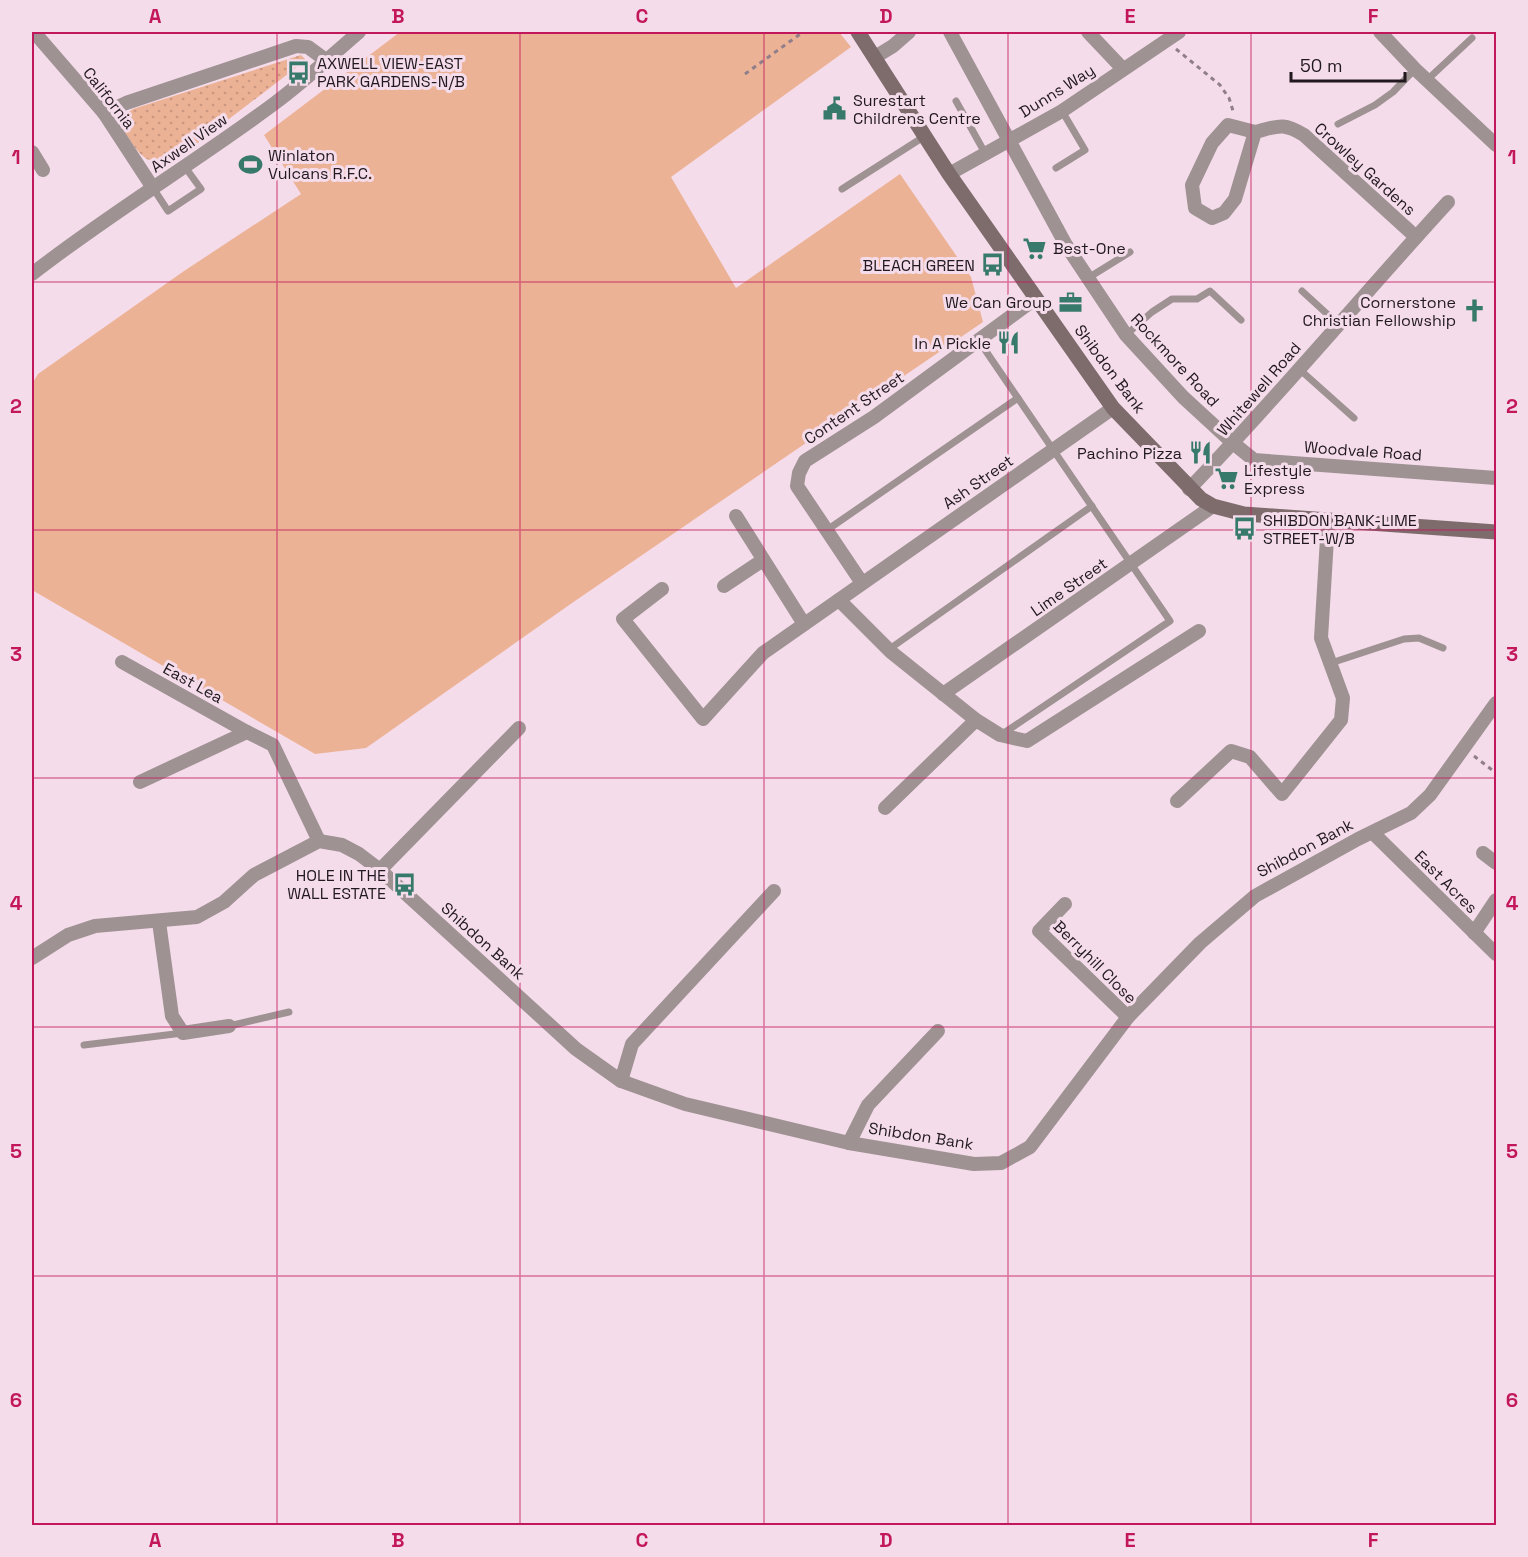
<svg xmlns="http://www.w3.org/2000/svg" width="1528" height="1557" font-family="'Space Grotesk',sans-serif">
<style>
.grass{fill:url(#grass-dots)}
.green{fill:#ecb296}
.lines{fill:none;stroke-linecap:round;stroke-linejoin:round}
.path{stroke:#907f8a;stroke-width:3;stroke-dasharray:4.5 4.5;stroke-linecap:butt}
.lane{stroke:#9f9293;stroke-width:7}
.street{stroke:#9f9293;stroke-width:14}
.secondary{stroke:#7e6c6d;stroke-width:15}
.grid{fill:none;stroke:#c2185b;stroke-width:1.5;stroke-opacity:0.55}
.labels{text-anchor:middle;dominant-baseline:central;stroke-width:6;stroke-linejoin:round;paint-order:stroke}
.poi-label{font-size:16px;fill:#21191e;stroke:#f5dceb;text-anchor:start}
.street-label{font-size:16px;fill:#21191e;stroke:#f5dceb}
.neatline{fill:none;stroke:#c2185b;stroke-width:2}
.grid-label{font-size:20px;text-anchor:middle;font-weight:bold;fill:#c2185b}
</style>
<defs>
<pattern id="grass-dots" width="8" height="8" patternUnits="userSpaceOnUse" patternTransform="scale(1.5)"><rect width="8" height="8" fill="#ecb296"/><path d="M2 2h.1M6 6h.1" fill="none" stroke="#ca9881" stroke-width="1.8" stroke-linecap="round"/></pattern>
</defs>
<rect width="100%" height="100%" fill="#f5dceb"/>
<path class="grass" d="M301 55 306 60 177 159C144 170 138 151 121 127L123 116 133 109Z"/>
<polygon class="green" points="400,32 839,32 851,47 671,177 736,288 900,174 971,277 983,322 572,603 366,748 315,754 32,590 32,384 38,374 184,271 301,194 264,135"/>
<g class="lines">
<g class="path">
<polyline points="1176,49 1220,85 1229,98 1234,114"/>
<polyline points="745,74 803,32"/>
<polyline points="1474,756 1496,773"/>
</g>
<g class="lane">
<polyline points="1427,80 1472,38"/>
<polyline points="956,101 985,153"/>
<polyline points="1338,124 1375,105 1393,92 1415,69"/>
<polyline points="1056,168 1085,150 1062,111"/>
<polyline points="153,188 168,211 201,189 185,167"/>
<polyline points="842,189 925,136"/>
<polyline points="1088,278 1130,252"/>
<polyline points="1302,291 1338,324"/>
<polyline points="1126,335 1152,312 1172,299 1197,299 1210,291 1241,320"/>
<polyline points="979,341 1170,621 1001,735"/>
<polyline points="1298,368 1354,418"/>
<polyline points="827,530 1018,398"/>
<polyline points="888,650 1092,506"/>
<polyline points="1331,663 1404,639 1419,638 1443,648"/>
<polyline points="229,1026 289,1012"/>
<polyline points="84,1045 183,1033"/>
</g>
<g class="street">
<polyline points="34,32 104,113 153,188"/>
<polyline points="950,32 1066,245 1126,335 1183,397 1233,443 1254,460 1496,478"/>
<polyline points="1088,32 1123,69"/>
<polyline points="1380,32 1415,69 1496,145"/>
<polyline points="875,57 893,46 909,32"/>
<polyline points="104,113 126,103 296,46 308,47 327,61"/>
<path d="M1255 132 1228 125 1212 143 1192 185 1195 208 1212 218 1224 213 1235 199 1255 132C1278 126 1283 122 1304 135L1416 237"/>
<polyline points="32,152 43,170"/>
<polyline points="949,174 1062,111 1179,32"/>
<path d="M32 274C110 213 196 162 275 103 305 81 331 56 359 32"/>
<path d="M1189 489C1279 396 1361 297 1448 202"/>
<polyline points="736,516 804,624"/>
<polyline points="862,583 797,486 799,473 805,461 874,417 1036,298"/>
<polyline points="724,586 763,560"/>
<polyline points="662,589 623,619 703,719 763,653 1113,408"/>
<polyline points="839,600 891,652 976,720 1000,735 1027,741 1199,631"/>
<polyline points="122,662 247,732"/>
<polyline points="943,694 1213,506"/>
<polyline points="140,782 247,732 273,745 319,841"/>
<polyline points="1177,801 1231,751 1250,757 1282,794 1341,720 1343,698 1321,638 1328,522"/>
<polyline points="885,808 976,720"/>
<polyline points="1373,833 1496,954"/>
<polyline points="1483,853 1496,863"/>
<polyline points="380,870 519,728"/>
<polyline points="1065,904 1039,931 1128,1017"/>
<polyline points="159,922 172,1016 183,1033 229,1026"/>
<polyline points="1474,933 1496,900"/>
<polyline points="32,958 68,935 95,926 197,917 224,902 254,875 319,841 342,845 359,854 380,870 576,1049 621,1081 685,1104 849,1143 974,1164 1001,1163 1030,1147 1128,1017 1200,943 1255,896 1358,839 1411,813 1430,795 1496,703"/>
<polyline points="621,1081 632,1044 774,891"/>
<polyline points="849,1143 868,1105 938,1031"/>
</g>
<polyline class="secondary" points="858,32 949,174 1113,408 1201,499 1213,506 1244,514 1496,532"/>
</g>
<path class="grid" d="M277 32V1526M520 32V1526M764 32V1526M1008 32V1526M1251 32V1526M32 282H1496M32 530H1496M32 778H1496M32 1027H1496M32 1276H1496"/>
<defs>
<symbol id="bus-bare" viewBox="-9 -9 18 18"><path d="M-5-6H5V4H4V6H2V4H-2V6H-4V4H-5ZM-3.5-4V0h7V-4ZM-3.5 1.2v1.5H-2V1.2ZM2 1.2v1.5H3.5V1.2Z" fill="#37796a" stroke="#f5dceb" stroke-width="2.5" paint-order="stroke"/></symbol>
<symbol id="civic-bare" viewBox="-9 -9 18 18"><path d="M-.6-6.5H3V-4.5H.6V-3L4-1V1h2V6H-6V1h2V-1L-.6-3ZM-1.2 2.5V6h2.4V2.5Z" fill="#37796a" stroke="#f5dceb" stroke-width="2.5" paint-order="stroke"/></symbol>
<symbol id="stadium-bare" viewBox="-9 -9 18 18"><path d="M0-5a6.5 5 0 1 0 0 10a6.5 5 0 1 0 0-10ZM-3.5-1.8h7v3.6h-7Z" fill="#37796a" stroke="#f5dceb" stroke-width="2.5" paint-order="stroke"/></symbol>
<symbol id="supermarket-bare" viewBox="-9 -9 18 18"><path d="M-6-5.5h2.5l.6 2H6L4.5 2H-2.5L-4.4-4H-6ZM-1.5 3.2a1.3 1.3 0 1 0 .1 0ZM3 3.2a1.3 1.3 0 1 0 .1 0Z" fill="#37796a" stroke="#f5dceb" stroke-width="2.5" paint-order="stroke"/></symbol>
<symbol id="office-bare" viewBox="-9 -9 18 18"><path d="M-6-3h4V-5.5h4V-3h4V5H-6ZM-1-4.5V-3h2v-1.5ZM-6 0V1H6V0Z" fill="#37796a" stroke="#f5dceb" stroke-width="2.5" paint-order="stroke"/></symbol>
<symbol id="church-bare" viewBox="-9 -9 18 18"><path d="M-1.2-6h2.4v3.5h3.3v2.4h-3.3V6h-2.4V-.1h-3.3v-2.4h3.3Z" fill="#37796a" stroke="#f5dceb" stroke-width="2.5" paint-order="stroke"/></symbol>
<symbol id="restaurant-bare" viewBox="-9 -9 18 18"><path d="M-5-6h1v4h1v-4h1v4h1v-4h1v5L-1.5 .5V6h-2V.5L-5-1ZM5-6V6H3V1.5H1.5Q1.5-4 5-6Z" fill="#37796a" stroke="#f5dceb" stroke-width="2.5" paint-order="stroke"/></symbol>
</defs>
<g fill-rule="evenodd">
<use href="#bus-bare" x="282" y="56" width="33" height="33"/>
<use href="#civic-bare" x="818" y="92" width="33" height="33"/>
<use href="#stadium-bare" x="234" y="148" width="33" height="33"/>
<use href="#supermarket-bare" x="1018" y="232" width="33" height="33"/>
<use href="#bus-bare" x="976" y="248" width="33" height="33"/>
<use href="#office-bare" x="1054" y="286" width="33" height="33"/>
<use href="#church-bare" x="1458" y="294" width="33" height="33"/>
<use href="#restaurant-bare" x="992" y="326" width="33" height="33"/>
<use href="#restaurant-bare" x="1184" y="436" width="33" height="33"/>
<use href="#supermarket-bare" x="1210" y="462" width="33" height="33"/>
<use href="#bus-bare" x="1228" y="512" width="33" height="33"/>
<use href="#bus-bare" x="388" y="868" width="33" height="33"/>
</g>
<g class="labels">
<g class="poi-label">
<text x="317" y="63">AXWELL VIEW-EAST<tspan x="317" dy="18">PARK GARDENS-N/B</tspan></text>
<text x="853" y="100">Surestart<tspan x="853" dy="18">Childrens Centre</tspan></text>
<text x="268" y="155">Winlaton<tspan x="268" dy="18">Vulcans R.F.C.</tspan></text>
<text x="1053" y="248">Best-One</text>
<text x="975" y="265" text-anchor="end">BLEACH GREEN</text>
<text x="1052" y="302" text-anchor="end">We Can Group</text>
<text x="1456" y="302" text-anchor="end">Cornerstone<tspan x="1456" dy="18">Christian Fellowship</tspan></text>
<text x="991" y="343" text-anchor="end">In A Pickle</text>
<text x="1182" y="453" text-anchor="end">Pachino Pizza</text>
<text x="1244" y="470">Lifestyle<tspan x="1244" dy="18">Express</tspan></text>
<text x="1263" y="520">SHIBDON BANK-LIME<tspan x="1263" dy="18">STREET-W/B</tspan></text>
<text x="386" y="875" text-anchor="end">HOLE IN THE<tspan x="386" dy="18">WALL ESTATE</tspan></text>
</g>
<g class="street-label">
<text transform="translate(1057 91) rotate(-32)">Dunns Way</text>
<text transform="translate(109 98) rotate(52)">California</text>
<text transform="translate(189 143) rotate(-35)">Axwell View</text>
<text transform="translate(1365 169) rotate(42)">Crowley Gardens</text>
<text transform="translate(1175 360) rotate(47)">Rockmore Road</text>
<text transform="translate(1110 369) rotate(53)">Shibdon Bank</text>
<text transform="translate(1259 389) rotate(-49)">Whitewell Road</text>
<text transform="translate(854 408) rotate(-34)">Content Street</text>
<text transform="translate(1363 451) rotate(4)">Woodvale Road</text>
<text transform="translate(978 482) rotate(-35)">Ash Street</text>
<text transform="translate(1069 587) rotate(-35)">Lime Street</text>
<text transform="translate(193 683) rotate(29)">East Lea</text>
<text transform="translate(1305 848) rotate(-28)">Shibdon Bank</text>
<text transform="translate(1446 882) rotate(45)">East Acres</text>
<text transform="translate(483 941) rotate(42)">Shibdon Bank</text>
<text transform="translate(1095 962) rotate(45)">Berryhill Close</text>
<text transform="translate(921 1136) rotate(9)">Shibdon Bank</text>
</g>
</g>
<rect width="1528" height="1557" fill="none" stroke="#f5dceb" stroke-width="66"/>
<path d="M1291 72v9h114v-9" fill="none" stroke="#21191e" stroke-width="3"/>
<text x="1300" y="72" font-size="18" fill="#21191e" stroke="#f5dceb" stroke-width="4.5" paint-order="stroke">50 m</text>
<rect x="33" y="33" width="1462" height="1491" class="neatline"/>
<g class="grid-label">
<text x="155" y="23">A</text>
<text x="398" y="23">B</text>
<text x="642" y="23">C</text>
<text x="886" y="23">D</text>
<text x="1130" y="23">E</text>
<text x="1373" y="23">F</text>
<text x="16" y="164">1</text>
<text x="1512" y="164">1</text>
<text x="16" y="413">2</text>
<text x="1512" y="413">2</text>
<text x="16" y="661">3</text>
<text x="1512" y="661">3</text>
<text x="16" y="910">4</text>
<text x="1512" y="910">4</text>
<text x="16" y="1158">5</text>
<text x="1512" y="1158">5</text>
<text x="16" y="1407">6</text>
<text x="1512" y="1407">6</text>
<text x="155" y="1547">A</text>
<text x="398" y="1547">B</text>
<text x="642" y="1547">C</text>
<text x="886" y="1547">D</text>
<text x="1130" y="1547">E</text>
<text x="1373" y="1547">F</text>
</g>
</svg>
